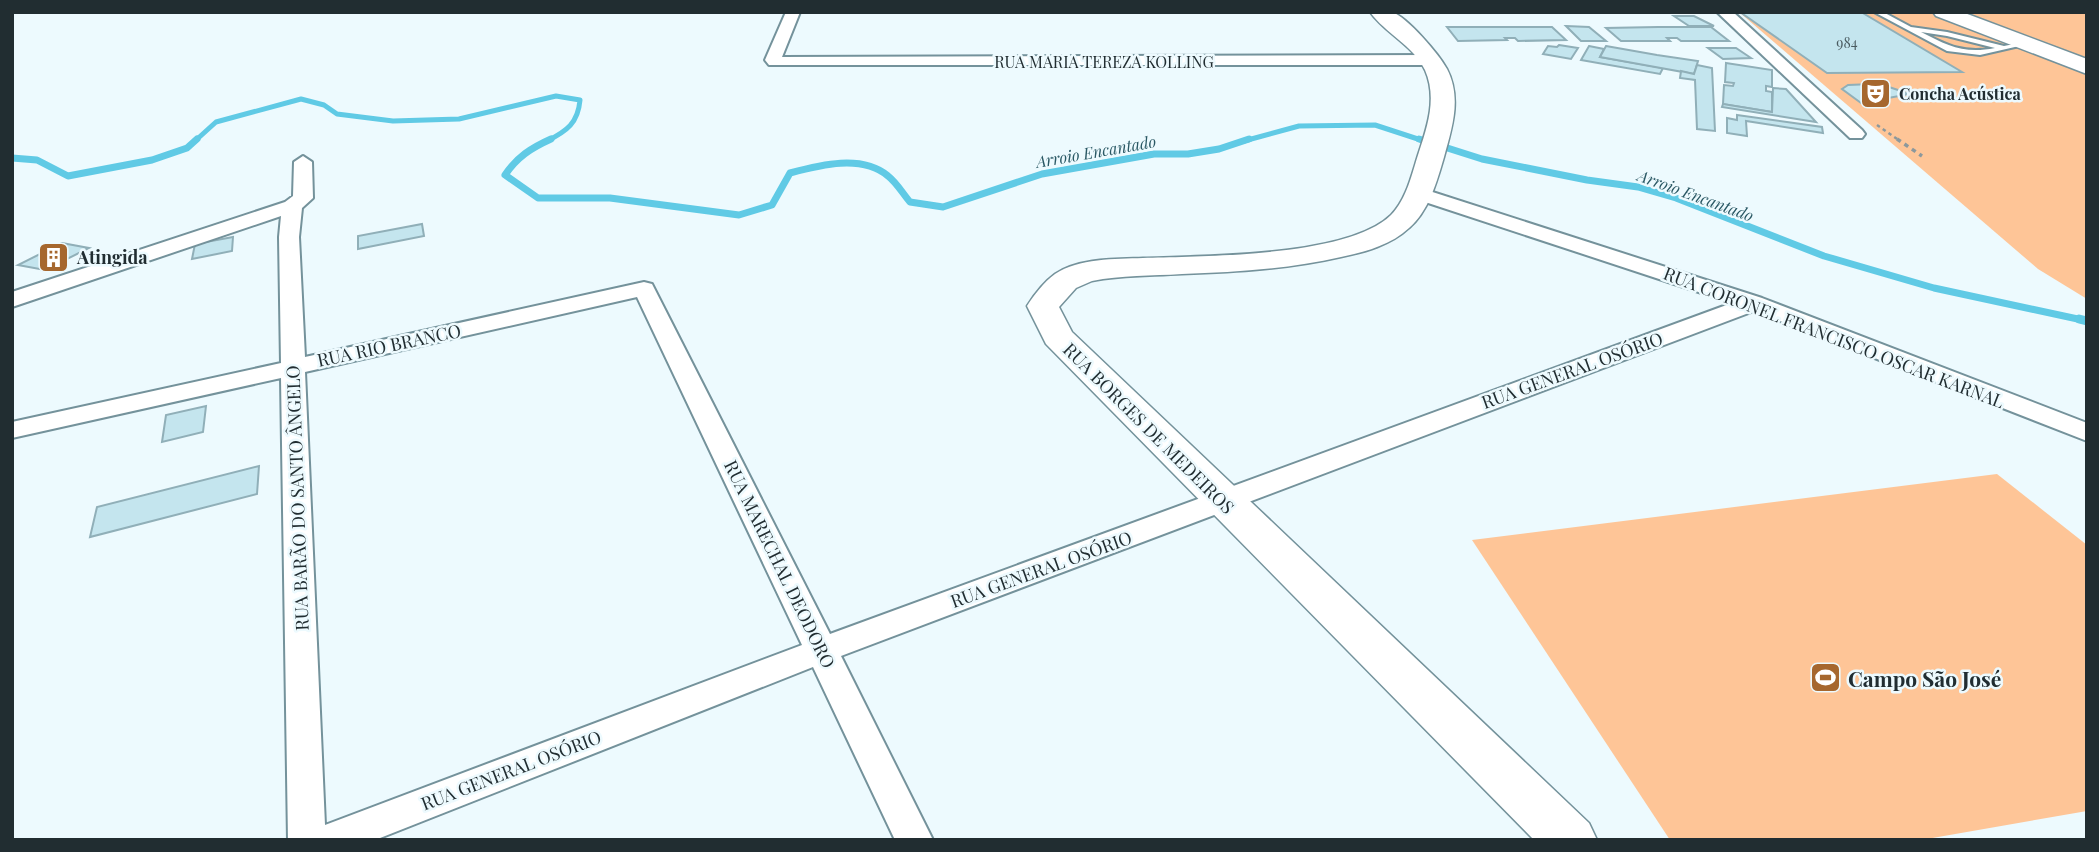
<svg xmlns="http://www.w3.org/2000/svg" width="2099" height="852" font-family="'Playfair Display',serif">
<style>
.green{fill:#fec597}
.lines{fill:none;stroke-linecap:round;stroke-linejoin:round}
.stream-far2{stroke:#60cae5;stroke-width:5}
.stream-far1{stroke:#60cae5;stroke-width:7}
.stream{stroke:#60cae5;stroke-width:9}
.building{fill:#c4e5ee;stroke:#90afb8;stroke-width:2}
.lane-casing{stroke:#74929b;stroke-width:4}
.street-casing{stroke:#74929b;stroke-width:4}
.secondary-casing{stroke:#74929b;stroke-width:3}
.path-far1{stroke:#8c989c;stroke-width:2.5;stroke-dasharray:3.5 3.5;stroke-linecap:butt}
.path{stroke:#8c989c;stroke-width:3.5;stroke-dasharray:4.5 4.5;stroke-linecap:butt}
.lane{fill:#fff;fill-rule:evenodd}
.street{fill:#fff;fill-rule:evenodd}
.secondary{fill:#fff;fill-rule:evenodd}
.labels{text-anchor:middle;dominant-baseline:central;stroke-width:5;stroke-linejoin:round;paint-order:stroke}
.number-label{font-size:14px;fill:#4a5b60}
.far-street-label{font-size:16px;fill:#212d31;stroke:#edfafe}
.far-poi-label{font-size:16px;font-weight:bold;fill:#212d31;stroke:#edfafe;text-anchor:start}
.far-water-label{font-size:16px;font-style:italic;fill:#2a5864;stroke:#edfafe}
.poi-label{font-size:18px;font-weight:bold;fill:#212d31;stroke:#edfafe;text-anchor:start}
.street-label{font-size:18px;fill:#212d31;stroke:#edfafe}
.near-poi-label{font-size:21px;font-weight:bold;fill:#212d31;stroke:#edfafe;text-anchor:start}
</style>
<rect width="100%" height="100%" fill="#edfafe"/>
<g class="green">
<polygon points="1739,12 2087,12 2087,299 2038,269"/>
<polygon points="1997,474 2087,545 2087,811 1921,840 1670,840 1472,540"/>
</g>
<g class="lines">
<g class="stream-far2">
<path d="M195 141 216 122 301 99 324 105 337 114 393 121 459 119 556 96 580 100C578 123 567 131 547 141"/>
<polyline points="1244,141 1299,126 1375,125 1424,141"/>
</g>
<g class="stream-far1">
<path d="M551 139C531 148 517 157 505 175L538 198H610L739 215 772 205 790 173C820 165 862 154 888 176 897 183 903 194 910 202L943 207 1042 174 1154 154H1188L1219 149 1249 139"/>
<polyline points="1419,139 1482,159 1587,180 1638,187 1676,198 1824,256 1934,288 2087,321"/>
<polyline points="12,158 37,160 68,176 152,160 187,148 197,139"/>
</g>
<polyline class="stream" points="2079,319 2087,321"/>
</g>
<g class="building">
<polygon points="1740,12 1861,12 1962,72 1827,73"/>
<polygon points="1674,16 1694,16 1714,26 1689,26"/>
<polygon points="1566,26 1589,27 1606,41 1581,41"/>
<polygon points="1447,27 1552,27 1566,40 1518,41 1515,38 1505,38 1507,40 1458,41"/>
<polygon points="1658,27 1711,27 1729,41 1681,41 1677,38 1667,38 1670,41 1621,41 1606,28"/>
<polygon points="1559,45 1578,48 1571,59 1543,54 1548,46 1557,47"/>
<polygon points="1589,46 1604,49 1600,57 1663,68 1660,74 1581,60"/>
<polygon points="1606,46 1657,55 1698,61 1694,74 1600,57"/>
<polygon points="1708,48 1736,48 1751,58 1723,59"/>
<polygon points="1726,63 1772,70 1772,87 1766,86 1766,91 1772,92 1772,112 1723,104 1724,85 1733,86 1734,83 1725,82"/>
<polygon points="1697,65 1712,68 1715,131 1697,129 1695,80 1680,78 1681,71 1694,74"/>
<polygon points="1872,84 1889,87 1910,94 1861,103 1842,89 1848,85"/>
<polygon points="1773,88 1786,89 1816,122 1722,107 1723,104 1772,112"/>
<polygon points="1737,115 1822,127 1823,133 1746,121 1747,136 1727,133 1727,118 1737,120"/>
<polygon points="422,224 424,236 358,249 358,236"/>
<polygon points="233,237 232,251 192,259 195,244"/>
<polygon points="62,243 89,248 45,270 18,265"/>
<polygon points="206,406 203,432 162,442 166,415"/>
<polygon points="259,466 257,494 90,537 97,507"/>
</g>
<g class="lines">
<defs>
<path id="lane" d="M1874 12H1883L1911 27 1947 32 2004 46 2024 42 2028 44 1980 55 1947 51ZM1921 32 1947 36 1995 48C1964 54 1948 46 1921 32Z"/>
<g id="street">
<polygon points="786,12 800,12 782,57 1432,55 1440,60 1432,65 769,65 765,60"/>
<polygon points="1717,12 1733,12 1862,130 1865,134 1862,138 1850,138"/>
<path d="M303 156 312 162 313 198 302 208 299 237 305 357 644 282 652 284 830 634 1732 303 1413 198 1410 194 1413 190 1420 188 1762 298 2087 423V441L1754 311 841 656 933 840H895L813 667 375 840H288L281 378 12 438V422L281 363 279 237 281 216 12 307V292L285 202 293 196 294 162ZM637 297 802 645 325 825 305 372Z"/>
</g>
<g id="secondary">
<path d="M1370 12C1376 12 1386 11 1392 12 1407 17 1439 54 1447 69 1462 98 1452 128 1444 157 1437 181 1429 211 1409 228 1391 245 1365 252 1341 257 1289 269 1236 272 1182 274 1152 276 1121 275 1092 281L1076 288 1059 307 1072 332 1589 823 1597 840H1534L1046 344 1027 306C1034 295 1044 282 1055 274 1079 258 1115 259 1143 258 1203 256 1348 257 1391 215 1407 199 1412 173 1419 152 1428 125 1437 97 1425 70 1413 45 1386 34 1370 12Z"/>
<polygon points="1933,12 1962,12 2087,59 2087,74 1936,16"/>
</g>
</defs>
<use href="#lane" class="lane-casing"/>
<use href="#street" class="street-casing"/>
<use href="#secondary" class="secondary-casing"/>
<polyline class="path-far1" points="1877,125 1900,141"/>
<polyline class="path" points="1897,139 1922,156"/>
<use href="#lane" class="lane"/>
<use href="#street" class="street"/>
<use href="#secondary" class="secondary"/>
</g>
<defs>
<symbol id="theatre-square" viewBox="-11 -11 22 22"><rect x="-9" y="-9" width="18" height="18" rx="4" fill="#a6672e" stroke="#edfafe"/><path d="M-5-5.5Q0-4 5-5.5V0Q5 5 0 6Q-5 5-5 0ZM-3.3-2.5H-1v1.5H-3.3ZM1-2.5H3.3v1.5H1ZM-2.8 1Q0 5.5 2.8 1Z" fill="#fff"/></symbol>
<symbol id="building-square" viewBox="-11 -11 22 22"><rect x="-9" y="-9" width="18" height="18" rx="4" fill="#a6672e" stroke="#edfafe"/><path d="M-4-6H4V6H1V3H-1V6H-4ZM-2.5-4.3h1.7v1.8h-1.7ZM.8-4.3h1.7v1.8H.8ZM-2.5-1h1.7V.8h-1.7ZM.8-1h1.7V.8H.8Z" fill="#fff"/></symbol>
<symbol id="stadium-square" viewBox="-11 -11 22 22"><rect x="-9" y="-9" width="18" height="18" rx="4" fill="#a6672e" stroke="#edfafe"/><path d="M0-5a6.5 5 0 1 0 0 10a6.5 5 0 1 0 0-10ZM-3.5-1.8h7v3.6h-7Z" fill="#fff"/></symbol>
</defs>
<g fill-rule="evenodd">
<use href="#theatre-square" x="1858" y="76" width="35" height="35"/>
<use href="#building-square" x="36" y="240" width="35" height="35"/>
<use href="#stadium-square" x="1808" y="660" width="35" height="35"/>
</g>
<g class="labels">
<g class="number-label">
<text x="1847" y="42">984</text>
</g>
<g class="far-street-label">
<text x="1104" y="61">RUA MARIA TEREZA KOLLING</text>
</g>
<g class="far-poi-label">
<text x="1899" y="93">Concha Acústica</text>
</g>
<g class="far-water-label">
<text transform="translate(1096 151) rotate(-10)">Arroio Encantado</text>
<text transform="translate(1696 195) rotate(20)">Arroio Encantado</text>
</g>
<g class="poi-label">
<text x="77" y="257">Atingida</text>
</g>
<g class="street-label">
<text transform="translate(1834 337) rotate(21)">RUA CORONEL FRANCISCO OSCAR KARNAL</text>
<text transform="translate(389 345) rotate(-12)">RUA RIO BRANCO</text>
<text transform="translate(1572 370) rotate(-20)">RUA GENERAL OSÓRIO</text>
<text transform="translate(1149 428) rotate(45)">RUA BORGES DE MEDEIROS</text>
<text transform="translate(297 498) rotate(-92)">RUA BARÃO DO SANTO ÂNGELO</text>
<text transform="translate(780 564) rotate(64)">RUA MARECHAL DEODORO</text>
<text transform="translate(1041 569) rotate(-20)">RUA GENERAL OSÓRIO</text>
<text transform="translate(511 770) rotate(-21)">RUA GENERAL OSÓRIO</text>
</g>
<g class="near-poi-label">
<text x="1848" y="678">Campo São José</text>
</g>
</g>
<rect width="2099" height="852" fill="none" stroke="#212d31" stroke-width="28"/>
</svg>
